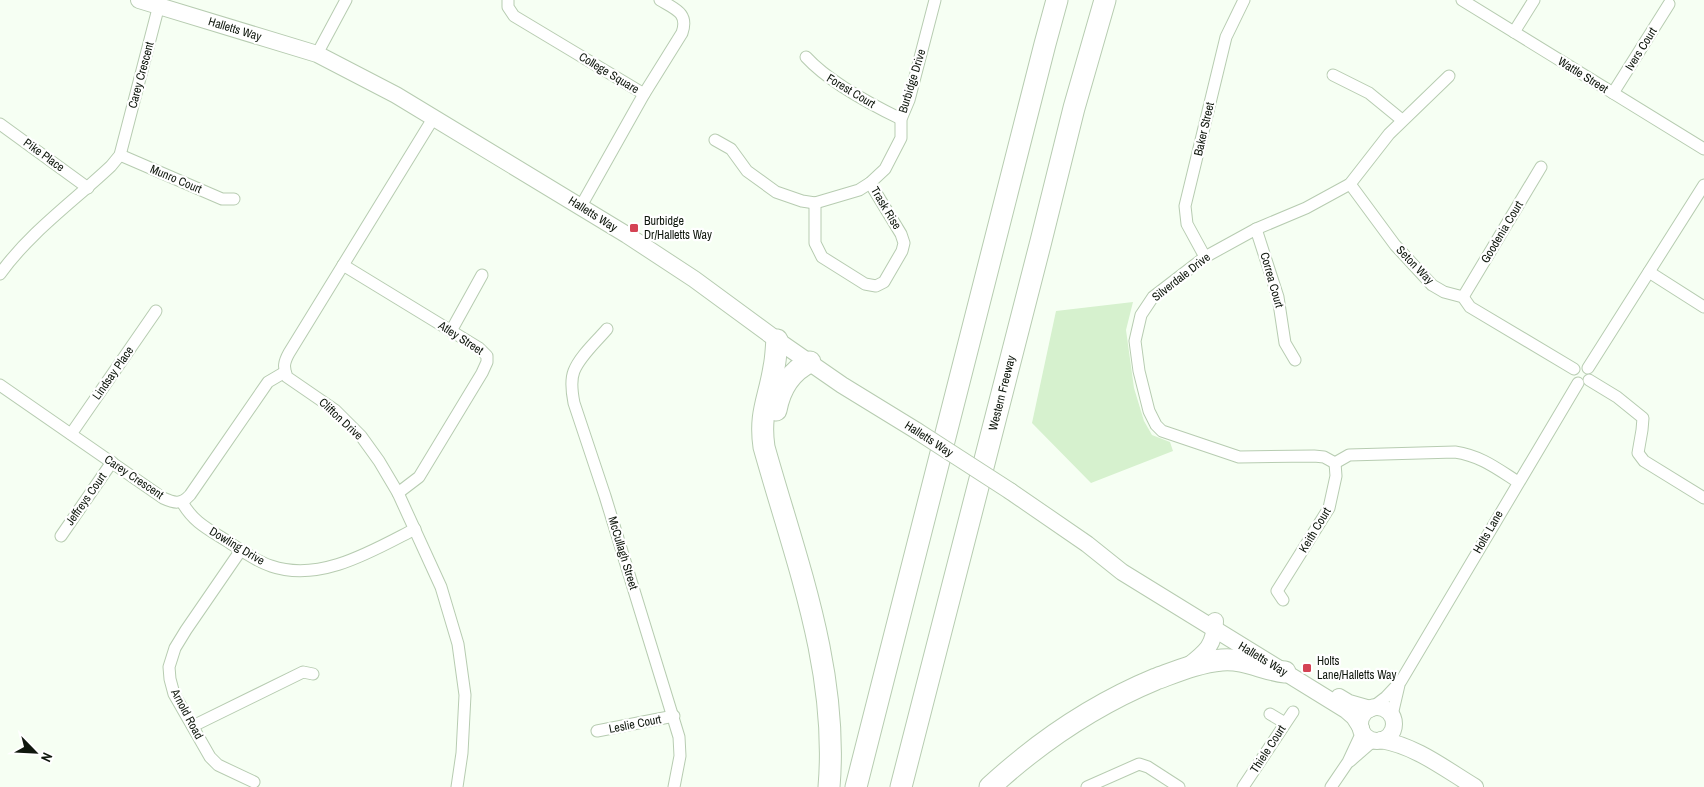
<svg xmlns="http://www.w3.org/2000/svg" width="1704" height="787" font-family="'Archivo Narrow',sans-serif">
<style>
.green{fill:#d6f1ce}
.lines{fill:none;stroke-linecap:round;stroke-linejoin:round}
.street-casing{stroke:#b7ccb1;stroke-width:13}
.secondary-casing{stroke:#b7ccb1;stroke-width:18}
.highway-casing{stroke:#b7ccb1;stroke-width:23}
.street{stroke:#fff;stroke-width:11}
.secondary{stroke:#fff;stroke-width:16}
.highway{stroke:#fff;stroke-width:21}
.secondary-bridge-casing{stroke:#b7ccb1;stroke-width:18;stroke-linecap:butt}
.secondary-bridge{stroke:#fff;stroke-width:16}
.poi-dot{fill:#d44354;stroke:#fff;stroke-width:2}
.labels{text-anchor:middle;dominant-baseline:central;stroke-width:4.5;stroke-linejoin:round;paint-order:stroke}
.street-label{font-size:12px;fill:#0f170d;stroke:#fff}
.poi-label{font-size:12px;fill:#0f170d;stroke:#fff;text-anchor:start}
</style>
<rect width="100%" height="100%" fill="#f6fff3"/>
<polygon class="green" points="1133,302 1126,330 1134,388 1144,421 1152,435 1170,442 1173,451 1091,483 1032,423 1056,311"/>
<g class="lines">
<defs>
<g id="street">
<polyline points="508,0 508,7 514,16 644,94"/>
<polyline points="1462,0 1704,149"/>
<polyline points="1514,32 1534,0"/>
<polyline points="317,54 346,0"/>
<path d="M806 57C829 82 870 104 901 119"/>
<polyline points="1333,75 1369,93 1402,120"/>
<polyline points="1613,93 1669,4"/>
<path d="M434 117 289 353C284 362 283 367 287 377L335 410 361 436 379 461 398 493 441 587 458 644 465 695 462 753 457 787"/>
<polyline points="0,124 88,188"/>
<polyline points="715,140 731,149 747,171 776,192 802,201 815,203 859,190 870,183 885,169 901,138 901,119 909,100 935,0"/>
<polyline points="120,155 222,199 234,199"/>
<polyline points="1350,184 1395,245 1432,285 1444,292 1463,297 1470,307 1574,369"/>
<polyline points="815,203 815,243 822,257 865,284 876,286 884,282 902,251 904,243 901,234 870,183"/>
<path d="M581 206 644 94 682 33C689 13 675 9 660 0"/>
<polyline points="1256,229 1278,297 1285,343 1295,360"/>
<polyline points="1205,257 1187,224 1185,206 1226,37 1244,0"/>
<polyline points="343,265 479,348 487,356 487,362 482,373 419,477 398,493"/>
<polyline points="1649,272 1704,307"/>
<path d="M0 274C30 232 74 201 111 166L120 155 159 5"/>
<polyline points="1463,297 1541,167"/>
<path d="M607 329C596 342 580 356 574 371 570 381 572 393 574 403L605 496 679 737 680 756 674 787"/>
<polyline points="451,331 482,275"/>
<polyline points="1588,368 1704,185"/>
<polyline points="1589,380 1617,397 1643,418 1642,430 1638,453 1644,461 1704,498"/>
<path d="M0 385 163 498C174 503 181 505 190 495L268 382 285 372"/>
<polyline points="71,434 156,311"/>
<polyline points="1335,463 1324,457 1314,456 1239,457 1162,431 1156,425 1149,411 1139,371 1135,341 1141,315 1153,297 1205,257 1256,229 1306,208 1350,184 1389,134 1449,76"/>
<path d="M1335 463 1349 455 1455 452C1481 456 1496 468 1518 482"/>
<path d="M182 502C193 522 208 529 227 541 241 550 255 561 271 566 320 583 372 551 415 529"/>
<polyline points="61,536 112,462"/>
<polyline points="241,550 186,630 175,648 169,667 170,679 174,694 210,757 218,765 254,782"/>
<polyline points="1283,600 1277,591 1329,508 1336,476 1335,463"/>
<polyline points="1373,707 1386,697 1401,681 1578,383"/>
<polyline points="1270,714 1285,723"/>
<polyline points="1392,715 1399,685"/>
<polyline points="193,726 303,672 313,674"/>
<polyline points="597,731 674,716"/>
<polyline points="1350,761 1374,740"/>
<polyline points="1087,787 1139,764 1148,767 1179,787"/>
<polyline points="1243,787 1293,712"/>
<polyline points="1331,787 1348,762 1362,732"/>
</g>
<g id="secondary">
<polyline points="139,0 317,54 396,95 627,235 694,279 777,340 842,385 917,431"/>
<polyline points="1010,491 1087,544 1122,572 1346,710 1354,717 1361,728"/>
<path d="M1188 666C1206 652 1215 645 1215 621"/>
<polyline points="1339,697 1349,703 1370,709"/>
<circle cx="1377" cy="724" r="17"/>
<path d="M1381 740C1416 746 1445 769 1475 787"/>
</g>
<g id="highway">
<path d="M777 340C776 349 776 358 774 367 769 399 759 413 764 447 795 558 839 669 829 787"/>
<path d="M776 410C780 389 791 371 810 362"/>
<polyline points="856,787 1045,44 1057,0"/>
<polyline points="901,787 1041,241 1074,108 1105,0"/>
<path d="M990 787C1039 742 1093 705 1156 679 1178 671 1199 662 1222 660 1245 658 1264 670 1285 672"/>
</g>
</defs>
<use href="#street" class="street-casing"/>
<use href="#secondary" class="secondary-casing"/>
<use href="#highway" class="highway-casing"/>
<use href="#street" class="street"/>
<use href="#secondary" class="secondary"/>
<use href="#highway" class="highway"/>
<defs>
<polyline id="secondary-bridge" points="917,431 1010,491"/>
</defs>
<use href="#secondary-bridge" class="secondary-bridge-casing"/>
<use href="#secondary-bridge" class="secondary-bridge"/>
</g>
<g class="poi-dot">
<rect x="629" y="223" width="10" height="10" rx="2.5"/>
<rect x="1302" y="663" width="10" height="10" rx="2.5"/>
</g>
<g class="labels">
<g class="street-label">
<text transform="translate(235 29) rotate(17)">Halletts Way</text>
<text transform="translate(1641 49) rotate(-58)">Ivers Court</text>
<text transform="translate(609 73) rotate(31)">College Square</text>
<text transform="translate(141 75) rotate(-75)">Carey Crescent</text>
<text transform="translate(1583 75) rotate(32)">Wattle Street</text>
<text transform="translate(912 81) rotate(-73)">Burbidge Drive</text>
<text transform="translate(851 91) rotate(31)">Forest Court</text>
<text transform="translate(1204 129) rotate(-77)">Baker Street</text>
<text transform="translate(44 155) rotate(36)">Pike Place</text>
<text transform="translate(176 179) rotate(23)">Munro Court</text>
<text transform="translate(886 208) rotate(59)">Trask Rise</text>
<text transform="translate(593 214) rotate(32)">Halletts Way</text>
<text transform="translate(1502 232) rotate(-59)">Goodenia Court</text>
<text transform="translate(1415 265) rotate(46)">Seton Way</text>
<text transform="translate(1181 277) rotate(-38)">Silverdale Drive</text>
<text transform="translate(1272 280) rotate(74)">Correa Court</text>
<text transform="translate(461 338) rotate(33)">Atley Street</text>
<text transform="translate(113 373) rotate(-55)">Lindsay Place</text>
<text transform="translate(1002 393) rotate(-76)">Western Freeway</text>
<text transform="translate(341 419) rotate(43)">Clifton Drive</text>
<text transform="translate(929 439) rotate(33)">Halletts Way</text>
<text transform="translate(134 477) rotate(34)">Carey Crescent</text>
<text transform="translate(86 499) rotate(-55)">Jeffreys Court</text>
<text transform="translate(1315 530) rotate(-59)">Keith Court</text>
<text transform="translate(1488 532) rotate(-60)">Holts Lane</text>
<text transform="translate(237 546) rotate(31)">Dowling Drive</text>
<text transform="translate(623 553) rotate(73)">McCullagh Street</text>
<text transform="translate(1263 659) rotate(31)">Halletts Way</text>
<text transform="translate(187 714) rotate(62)">Arnold Road</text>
<text transform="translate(635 724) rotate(-11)">Leslie Court</text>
<text transform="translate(1268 749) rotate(-57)">Thiele Court</text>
</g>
<g class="poi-label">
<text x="644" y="221">Burbidge<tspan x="644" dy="14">Dr/Halletts Way</tspan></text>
<text x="1317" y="661">Holts<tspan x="1317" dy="14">Lane/Halletts Way</tspan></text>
</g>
</g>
<g transform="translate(35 752) rotate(114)" stroke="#ffffff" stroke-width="4" paint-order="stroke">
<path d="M0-4L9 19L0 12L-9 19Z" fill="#0f170d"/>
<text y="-8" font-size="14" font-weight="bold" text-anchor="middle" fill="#0f170d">N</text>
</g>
</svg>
